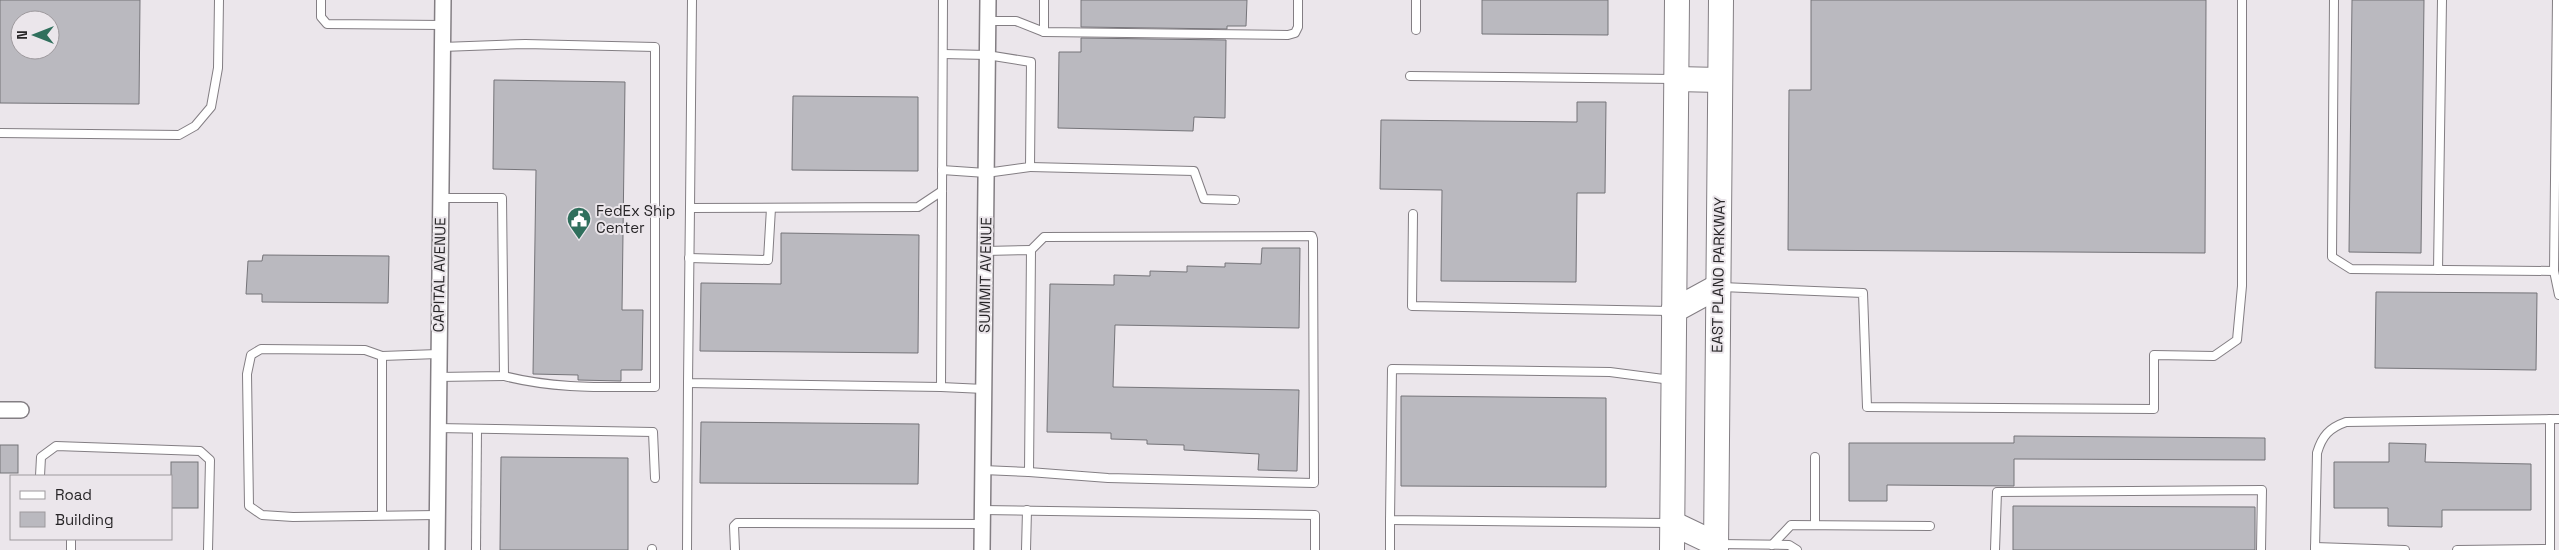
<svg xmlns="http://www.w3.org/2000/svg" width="2559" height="550" font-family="'Space Grotesk',sans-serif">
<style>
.building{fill:#bab9bf;stroke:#757479;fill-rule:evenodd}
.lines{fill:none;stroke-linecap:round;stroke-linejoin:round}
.lane-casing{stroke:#837e83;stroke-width:10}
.street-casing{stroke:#837e83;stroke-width:18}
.primary-casing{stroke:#837e83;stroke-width:26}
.lane{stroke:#fff;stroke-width:8}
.street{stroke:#fff;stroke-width:15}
.primary{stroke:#fff;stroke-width:24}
.labels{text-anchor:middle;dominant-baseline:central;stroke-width:4;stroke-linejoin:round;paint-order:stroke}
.poi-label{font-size:15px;fill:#282628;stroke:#ebe6eb;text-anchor:start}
.street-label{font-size:15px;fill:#282628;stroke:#ebe6eb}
</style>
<rect width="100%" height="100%" fill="#ebe6eb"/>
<g class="building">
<path d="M0 0H140L139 104 0 103ZM20 20H50V50H20Z"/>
<polygon points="1081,0 1247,0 1246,26 1227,26 1227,29 1081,27"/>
<polygon points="1482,0 1608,0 1608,35 1482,34"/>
<polygon points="1811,0 2206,0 2205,253 1788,250 1789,90 1811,90"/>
<polygon points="2352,0 2424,0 2421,253 2349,252"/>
<polygon points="1081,38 1226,40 1225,118 1194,117 1193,131 1058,128 1059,52 1081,52"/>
<polygon points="494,80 625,82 622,310 643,310 642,370 621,370 621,381 578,380 578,375 533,374 536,170 493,169"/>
<polygon points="793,96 918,97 918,171 792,170"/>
<polygon points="1577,102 1606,102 1605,193 1577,193 1576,282 1441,281 1442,190 1380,189 1381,120 1577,122"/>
<polygon points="781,233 919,235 918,353 700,351 701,283 781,284"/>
<polygon points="1262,248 1300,248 1299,328 1115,325 1113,387 1299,390 1297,471 1258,470 1259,454 1184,450 1184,445 1147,444 1147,440 1111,439 1111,433 1047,432 1050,284 1114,285 1114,275 1150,276 1150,271 1187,272 1187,266 1225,267 1225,263 1261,264"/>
<polygon points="263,255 389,256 388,303 262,302 262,294 246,294 248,261 262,261"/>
<polygon points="2376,292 2537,293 2536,370 2375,368"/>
<polygon points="1401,396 1606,398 1606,487 1401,486"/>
<polygon points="701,422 919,424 918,484 700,483"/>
<polygon points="2014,436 2265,438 2265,460 2014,459 2014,486 1887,485 1887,501 1849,501 1849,443 2014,443"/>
<polygon points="2389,443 2426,444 2425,462 2531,464 2531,510 2442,510 2442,527 2388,526 2388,508 2334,508 2334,462 2389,462"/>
<rect x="0" y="445" width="18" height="28"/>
<polygon points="501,457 628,458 628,550 500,550"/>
<rect x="171" y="462" width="27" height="46"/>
<polygon points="2013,506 2255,507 2255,550 2013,550"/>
</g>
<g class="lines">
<defs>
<g id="lane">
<polyline points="321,0 321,17 327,24 442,25"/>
<polyline points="692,0 690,208 918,207 942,191"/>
<polyline points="943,0 941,387 984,389"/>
<polyline points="2334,0 2332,257 2351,269 2554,271"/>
<polyline points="2557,0 2554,271 2559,295"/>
<polyline points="987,21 1016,21 1044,32 1288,35 1295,33 1298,27 1298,0"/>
<polyline points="1416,30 1416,0"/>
<polyline points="1044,32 1044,0"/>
<path d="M442 47 525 44 655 47V387C604 387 554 389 504 376"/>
<polyline points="1410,76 1674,79"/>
<polyline points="0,133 179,135 195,126 211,107 218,68 219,0"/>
<polyline points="1030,167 1194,171 1204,199 1235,200"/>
<polyline points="942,170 986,173 1030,167 1031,62 987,55 943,54"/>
<polyline points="690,208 688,383 941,387"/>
<polyline points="1413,214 1412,306 1670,311"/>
<polyline points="689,258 768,260 771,208"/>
<polyline points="2438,270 2442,0"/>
<polyline points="1722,287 1863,293 1867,407 2154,409 2154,355 2214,356 2237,340 2242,286 2242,0"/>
<polyline points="437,377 504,376 502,198 440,198"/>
<polyline points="437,428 653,432 655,478"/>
<polyline points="1815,457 1815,525"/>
<polyline points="983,470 1029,472 1031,250 985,251"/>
<polyline points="1029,472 1108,478 1314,483 1313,239 1312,236 1044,237 1031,250"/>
<polyline points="40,476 41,457 56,446 200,451 210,460 208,550"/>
<polyline points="982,510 1315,515 1315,550"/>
<polyline points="382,515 382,356"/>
<polyline points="437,515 293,517 262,515 249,506 247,374 251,355 261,349 365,350 382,356 438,354"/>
<polyline points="1668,523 1390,520 1392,369 1610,372 1671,380"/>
<polyline points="71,539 71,550"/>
<polyline points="1718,544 1789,545 1797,550"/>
<polyline points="1772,545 1791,525 1930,526"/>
<polyline points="2315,547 2405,550"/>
<polyline points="476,550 477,429"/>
<polyline points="652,550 652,549"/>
<polyline points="687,550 688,383"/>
<polyline points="735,550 734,526 737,523 982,524"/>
<polyline points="1026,550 1027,510"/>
<polyline points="1390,550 1390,520"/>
<polyline points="1995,550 1997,492 2262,490 2261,550"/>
<path d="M2315 550 2317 453C2322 436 2329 428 2346 422L2559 419"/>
<polyline points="2457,550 2550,549"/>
<polyline points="2550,550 2550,419"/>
</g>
<g id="street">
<polyline points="0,410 21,410"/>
<polyline points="437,550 443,0"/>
<polyline points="982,550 988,0"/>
</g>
<g id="primary">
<polyline points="1676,79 1720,80"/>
<polyline points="1673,311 1717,287"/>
<polyline points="1672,523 1716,544"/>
<polyline points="1672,550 1677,0"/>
<polyline points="1716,550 1721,0"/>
</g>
</defs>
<use href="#lane" class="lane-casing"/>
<use href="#street" class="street-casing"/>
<use href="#primary" class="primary-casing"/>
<use href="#lane" class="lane"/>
<use href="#street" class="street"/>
<use href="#primary" class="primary"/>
</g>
<defs>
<symbol id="civic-pin" viewBox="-11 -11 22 30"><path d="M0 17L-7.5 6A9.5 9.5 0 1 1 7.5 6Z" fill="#2f6f5c" stroke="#ebe6eb"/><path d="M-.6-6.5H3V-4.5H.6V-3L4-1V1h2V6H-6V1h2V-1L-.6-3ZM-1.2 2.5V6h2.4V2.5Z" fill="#fff"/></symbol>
</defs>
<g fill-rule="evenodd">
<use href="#civic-pin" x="565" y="205" width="28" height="38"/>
</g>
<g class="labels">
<g class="poi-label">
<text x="596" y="210">FedEx Ship<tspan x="596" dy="17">Center</tspan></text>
</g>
<g class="street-label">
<text transform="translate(439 275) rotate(-89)">CAPITAL AVENUE</text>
<text transform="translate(985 275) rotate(-89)">SUMMIT AVENUE</text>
<text transform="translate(1718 275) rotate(-89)">EAST PLANO PARKWAY</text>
</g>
</g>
<rect x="10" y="475" width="162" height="65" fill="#ebe6eb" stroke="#9d999d"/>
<rect x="20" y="491" width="25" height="8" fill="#ffffff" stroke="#9d999d"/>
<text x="55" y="500" font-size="15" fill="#282628">Road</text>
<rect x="20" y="512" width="25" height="15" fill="#bab9bf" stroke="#9d999d"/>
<text x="55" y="525" font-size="15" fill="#282628">Building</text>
<g transform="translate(35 35) rotate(270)"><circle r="24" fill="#ebe6eb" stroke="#9d999d"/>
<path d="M0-4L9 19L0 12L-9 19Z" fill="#2f6f5c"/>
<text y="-8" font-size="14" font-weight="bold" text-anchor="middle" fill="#282628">N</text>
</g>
</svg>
